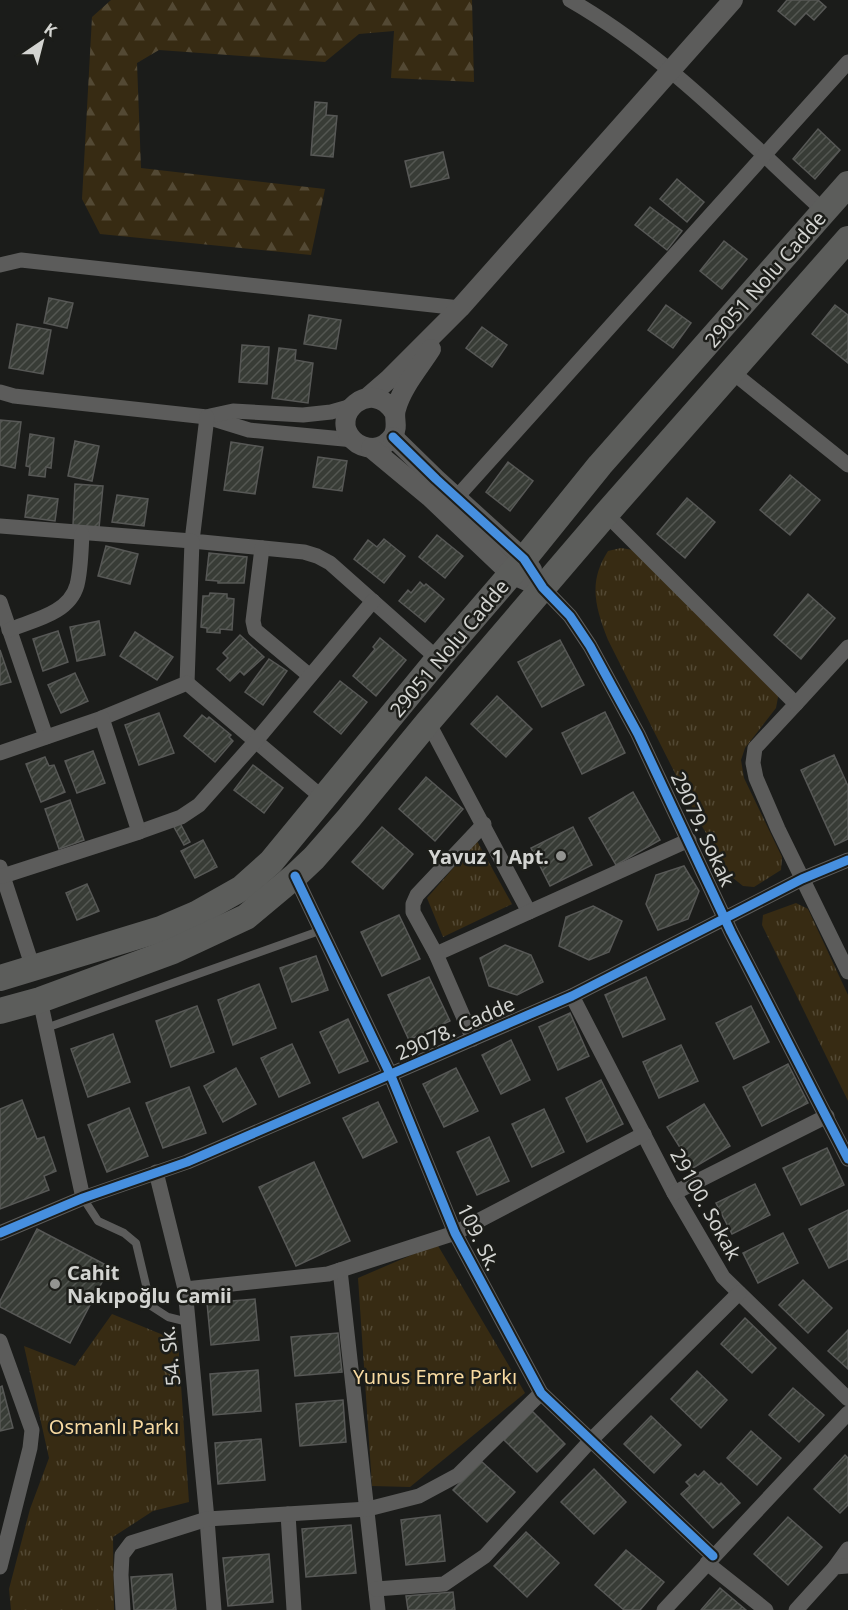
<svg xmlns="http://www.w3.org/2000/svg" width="848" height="1610" font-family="'Noto Sans',sans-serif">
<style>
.grass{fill:url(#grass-tufts)}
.forest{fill:url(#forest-firs)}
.building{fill:url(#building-hatch);stroke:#575856;stroke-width:1.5}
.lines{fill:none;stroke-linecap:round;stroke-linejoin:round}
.service{stroke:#5c5c5b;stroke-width:8}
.minor{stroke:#5c5c5b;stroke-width:15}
.tertiary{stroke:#5c5c5b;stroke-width:20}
.primary{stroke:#5c5d5b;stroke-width:26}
.cycleway-casing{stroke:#1c1d19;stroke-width:13}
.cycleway{stroke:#468fdf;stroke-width:9}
.poi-dot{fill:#939491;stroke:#1c1d19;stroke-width:2}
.labels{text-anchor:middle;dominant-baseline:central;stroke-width:5;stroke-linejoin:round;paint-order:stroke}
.street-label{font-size:20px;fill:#d3d4d1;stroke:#1c1d19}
.poi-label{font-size:20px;font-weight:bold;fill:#d3d4d1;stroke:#1c1d19;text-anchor:end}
.park-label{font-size:20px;fill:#f8daa1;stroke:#1c1d19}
</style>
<defs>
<pattern id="grass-tufts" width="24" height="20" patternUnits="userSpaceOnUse" patternTransform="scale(1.5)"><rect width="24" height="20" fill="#372b13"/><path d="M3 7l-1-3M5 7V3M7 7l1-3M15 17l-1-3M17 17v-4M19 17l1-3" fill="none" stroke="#534934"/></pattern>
<pattern id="forest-firs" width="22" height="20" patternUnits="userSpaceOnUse" patternTransform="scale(1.5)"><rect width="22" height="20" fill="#372b13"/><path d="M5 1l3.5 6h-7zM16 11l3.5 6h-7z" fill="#534934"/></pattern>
<pattern id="building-hatch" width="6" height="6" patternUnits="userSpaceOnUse" patternTransform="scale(1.5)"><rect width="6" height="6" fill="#383c36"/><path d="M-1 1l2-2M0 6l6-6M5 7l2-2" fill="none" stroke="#545752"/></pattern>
</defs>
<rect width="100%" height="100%" fill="#1b1c1a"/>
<g class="grass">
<path d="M621 548 633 550 779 692 776 708 745 748 741 760 744 778 782 857 781 870 754 887 743 886 733 878 700 823 608 640C595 607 588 582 608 551Z"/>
<polygon points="477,841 512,904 443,937 427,898"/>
<polygon points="796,903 808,909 848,995 848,1101 762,925 763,915"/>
<polygon points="437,1244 525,1393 410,1487 372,1486 358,1278"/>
<polygon points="112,1314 178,1341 189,1502 153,1511 113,1537 114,1610 11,1610 9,1589 30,1509 49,1458 24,1346 75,1366"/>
</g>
<polygon class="forest" points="111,0 472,0 474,82 391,78 394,31 359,34 325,62 159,50 137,63 141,168 325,189 311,255 100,234 82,199 92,17"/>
<g class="building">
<polygon points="787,0 818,0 826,7 814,20 806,13 795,25 778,11"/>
<polygon points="315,102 327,103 326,115 337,116 333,157 311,155"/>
<polygon points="818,129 840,150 815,179 793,159"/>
<polygon points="443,152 449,178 411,187 405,161"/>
<polygon points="677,179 704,202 687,222 660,199"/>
<polygon points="650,207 682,231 667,250 635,225"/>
<polygon points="724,241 747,259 722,289 700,271"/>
<polygon points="49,298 73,303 67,328 44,323"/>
<polygon points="666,305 691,323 673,348 648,330"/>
<polygon points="835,305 848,315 848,363 812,334"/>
<polygon points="309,315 341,320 336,349 304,344"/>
<polygon points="17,324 51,330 43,374 9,368"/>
<polygon points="482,327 507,345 492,367 466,348"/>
<polygon points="242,345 269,347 267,384 239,382"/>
<polygon points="279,348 296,350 295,360 313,363 308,403 272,398"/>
<polygon points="0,420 21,422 15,468 0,465"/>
<polygon points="30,434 54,438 51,468 46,467 45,477 29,475 30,467 26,466"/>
<polygon points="75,441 99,446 92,481 68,476"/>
<polygon points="231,442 263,447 255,494 224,490"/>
<polygon points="318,457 347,461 342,491 313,487"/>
<polygon points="508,462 533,481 510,511 486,492"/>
<polygon points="790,475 820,500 790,535 760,510"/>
<polygon points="75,484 103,486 99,528 73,525"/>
<polygon points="28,495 58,499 55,521 25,517"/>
<polygon points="117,495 148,499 144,526 112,522"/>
<polygon points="687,498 715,522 685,558 657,534"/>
<polygon points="437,535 463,556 445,578 419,557"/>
<polygon points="384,539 405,556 384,583 354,559 368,540 377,547"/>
<polygon points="106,546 138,554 130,584 98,576"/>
<polygon points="209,553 247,557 244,583 218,583 218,581 206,580"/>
<polygon points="420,582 424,586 426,584 444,599 425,622 399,601 408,590 411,593"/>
<polygon points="210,593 227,594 227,598 234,599 232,630 220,629 220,633 207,632 207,628 201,627 203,596 209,596"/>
<polygon points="808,594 835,618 801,659 774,635"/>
<polygon points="99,621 105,655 77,661 70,627"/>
<polygon points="58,631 68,662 43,671 33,639"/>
<polygon points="135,632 173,657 157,680 120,656"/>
<polygon points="240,635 264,657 244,675 240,671 230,681 217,669 228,658 223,653"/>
<polygon points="380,638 406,660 376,696 353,676 375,649 373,647"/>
<polygon points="560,640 584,685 542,707 518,662"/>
<polygon points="0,650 11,682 0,685"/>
<polygon points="269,659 287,671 263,705 245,692"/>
<polygon points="75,673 88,701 61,713 48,685"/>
<polygon points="340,681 367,702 341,734 314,712"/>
<polygon points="497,696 532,729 506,757 471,724"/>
<polygon points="605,712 625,753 582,774 562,733"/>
<polygon points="159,713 174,753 139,765 125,725"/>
<polygon points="202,715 207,719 209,717 231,735 229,737 233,741 215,762 184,736"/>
<polygon points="93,751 105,783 77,793 65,761"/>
<polygon points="834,755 848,786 848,839 835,845 801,770"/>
<polygon points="45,757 49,766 54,765 65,792 41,802 26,764"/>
<polygon points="253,765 283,788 264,813 234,790"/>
<polygon points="426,777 463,809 435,841 399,809"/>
<polygon points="633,792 660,840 616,865 589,818"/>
<polygon points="70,800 84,840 59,849 45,809"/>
<polygon points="180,823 190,842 184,845 174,827"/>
<polygon points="382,827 413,854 383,889 352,862"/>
<polygon points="573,827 592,865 550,886 531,848"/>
<polygon points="203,840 217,867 195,878 181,851"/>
<polygon points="684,866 699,891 688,919 658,930 646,904 656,875"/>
<polygon points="87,884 99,911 77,920 66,893"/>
<polygon points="593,906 622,921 609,952 589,960 559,946 566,917"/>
<polygon points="399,915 420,959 382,976 361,932"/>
<polygon points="505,945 531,955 543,982 517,995 489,986 480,958"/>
<polygon points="316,956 328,990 292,1002 280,968"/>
<polygon points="429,977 450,1021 409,1040 388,995"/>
<polygon points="646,977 665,1019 623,1037 605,995"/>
<polygon points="259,984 276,1028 233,1045 218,1000"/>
<polygon points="197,1006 214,1052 171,1067 156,1021"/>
<polygon points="751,1006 769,1042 734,1059 716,1023"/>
<polygon points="570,1013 589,1056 558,1070 539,1027"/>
<polygon points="348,1019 368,1061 339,1073 320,1032"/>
<polygon points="113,1034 130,1082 88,1097 71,1049"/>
<polygon points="511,1040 530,1080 501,1094 482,1055"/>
<polygon points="292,1044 310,1083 279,1097 261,1058"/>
<polygon points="681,1045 698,1081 659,1098 643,1062"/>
<polygon points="788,1064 808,1103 762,1126 743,1087"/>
<polygon points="236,1068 256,1104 223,1122 204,1086"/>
<polygon points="456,1068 478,1111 444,1127 423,1084"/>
<polygon points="601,1080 623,1124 587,1142 566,1098"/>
<polygon points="189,1087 206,1133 163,1148 146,1103"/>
<polygon points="22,1100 37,1139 44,1137 56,1171 44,1176 49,1190 0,1209 0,1109"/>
<polygon points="378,1102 397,1142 363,1158 343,1118"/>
<polygon points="704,1104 730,1146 693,1168 667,1127"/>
<polygon points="129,1108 148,1156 107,1172 88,1125"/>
<polygon points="544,1109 564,1152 532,1167 512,1124"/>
<polygon points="489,1137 509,1181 477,1195 457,1152"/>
<polygon points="827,1148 844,1185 801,1205 783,1168"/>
<polygon points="314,1162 350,1241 296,1266 259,1187"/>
<polygon points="755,1184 770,1215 732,1234 716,1203"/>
<polygon points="848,1210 848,1259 829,1268 809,1229"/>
<polygon points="37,1229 110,1267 70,1343 0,1307 0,1301"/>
<polygon points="783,1233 798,1263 758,1283 743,1253"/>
<polygon points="803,1280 832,1308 808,1333 779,1305"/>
<polygon points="255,1299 259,1340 211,1345 207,1303"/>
<polygon points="745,1318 776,1348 752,1373 721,1344"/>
<polygon points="848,1330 848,1369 828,1351"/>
<polygon points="338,1333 342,1372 295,1376 291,1337"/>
<polygon points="258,1370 261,1411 213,1415 210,1374"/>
<polygon points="697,1371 727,1400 701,1428 671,1399"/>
<polygon points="2,1386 13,1428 0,1431 0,1387"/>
<polygon points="793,1388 824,1415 799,1442 769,1415"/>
<polygon points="343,1400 346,1442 300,1446 296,1404"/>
<polygon points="532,1411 565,1444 537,1472 504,1440"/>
<polygon points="651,1416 681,1445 654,1473 624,1444"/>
<polygon points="751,1431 781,1458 757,1485 727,1458"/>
<polygon points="261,1439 265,1480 218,1484 215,1443"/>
<polygon points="845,1455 848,1458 848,1505 840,1513 814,1489"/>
<polygon points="481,1461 515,1492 487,1522 453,1490"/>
<polygon points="594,1469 626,1502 594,1534 561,1502"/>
<polygon points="704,1471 719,1485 721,1483 740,1503 713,1528 681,1494 690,1486 686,1482 695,1474 698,1477"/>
<polygon points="440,1515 445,1561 406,1565 401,1520"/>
<polygon points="788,1517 822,1547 788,1585 754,1554"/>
<polygon points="351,1525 356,1573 306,1577 302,1529"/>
<polygon points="526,1532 559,1563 527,1597 494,1566"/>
<polygon points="626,1550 664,1582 640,1610 624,1610 595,1585"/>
<polygon points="269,1554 273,1602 228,1606 223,1558"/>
<polygon points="172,1574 176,1610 134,1610 131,1577"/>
<polygon points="720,1588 746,1610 701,1610"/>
<polygon points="453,1592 455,1610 408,1610 406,1596"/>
</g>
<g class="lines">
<g class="service">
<polyline points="46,1028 322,930"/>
<polyline points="83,1198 98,1221 124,1233 136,1243 151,1306 168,1317 188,1322"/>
</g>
<g class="minor">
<path d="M570 0C666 55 743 137 824 211"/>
<polyline points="0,265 21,260 460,308"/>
<polyline points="731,371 848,465"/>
<polyline points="0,392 14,396 207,417 249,430 354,440"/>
<polyline points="210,416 233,411 303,415 331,412 352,406"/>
<polyline points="207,417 192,541 304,552 317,556 330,563 438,659"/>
<polyline points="456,498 848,62"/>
<polyline points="606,514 796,704 755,748 753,763 756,778 778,829 848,972"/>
<polyline points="0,526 192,541 187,683"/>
<polyline points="262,548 253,621 255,630 310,676"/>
<polyline points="543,588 570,616 590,646 638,734 731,932 848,1159"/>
<polyline points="0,602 46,737"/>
<path d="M9 630C33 620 69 614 77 585 81 569 81 550 82 534"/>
<polyline points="796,704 848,647"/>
<polyline points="428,722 529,912"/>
<polyline points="0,753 102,718 187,683 324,799"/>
<polyline points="139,832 181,817 199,805 255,742 373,601"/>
<polyline points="0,867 33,968"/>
<polyline points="3,876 139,832 102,718"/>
<polyline points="295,876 391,1076 455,1233 541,1393 713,1556"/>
<polyline points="436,954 689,840"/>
<polyline points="572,996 674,1193 723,1277 848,1399"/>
<polyline points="40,1000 83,1198"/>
<polyline points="473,1039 436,954 413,912 413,904 417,895 484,824"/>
<polyline points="156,1172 185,1289 207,1519 214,1610"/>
<polyline points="674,1193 827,1116"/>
<polyline points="0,1233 83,1198 187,1162 572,996 802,879 848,860"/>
<polyline points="340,1270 378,1610"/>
<polyline points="185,1289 328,1274 455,1233 644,1134"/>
<polyline points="0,1341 32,1430 30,1448 0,1567"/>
<polyline points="288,1514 294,1610"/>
<polyline points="707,1563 766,1610"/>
<polyline points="835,1567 848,1549"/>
<polyline points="376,1589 444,1584 485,1556 592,1439 739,1293"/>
<polyline points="123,1610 121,1575 122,1555 131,1543 207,1519 368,1509 419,1496 458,1475 541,1393"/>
<polyline points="664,1610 848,1413"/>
<polyline points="796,1610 835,1567 848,1566"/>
</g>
<g class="tertiary">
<polyline points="367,398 389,379 460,308 733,0"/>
<path d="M394 412C371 377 328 415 353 440 359 446 366 448 374 448 382 447 389 442 393 436 399 426 393 418 396 409 402 387 419 368 431 349"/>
<polyline points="393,437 436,479 524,559 532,570"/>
<polyline points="371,448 430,497 511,574 543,588"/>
</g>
<g class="primary">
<polyline points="0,978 161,929 196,914 242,888 271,862 438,659 524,559 600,465 848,184"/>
<polyline points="0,1011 40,1000 173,951 246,917 295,876 314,858 349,818 428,722 606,514 848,239"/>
</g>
<defs>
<g id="cycleway">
<polyline points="393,437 436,479 524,559 543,588 570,616 590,646 638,734 731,932 848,1159"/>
<polyline points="295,876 391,1076 455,1233 541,1393 713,1556"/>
<polyline points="0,1233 83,1198 187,1162 572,996 802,879 848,860"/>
</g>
</defs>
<use href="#cycleway" class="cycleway-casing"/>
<use href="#cycleway" class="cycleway"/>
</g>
<g class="poi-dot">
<circle cx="561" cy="856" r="6"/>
<circle cx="55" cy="1284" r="6"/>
</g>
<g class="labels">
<g class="street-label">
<text transform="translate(765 279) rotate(-49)">29051 Nolu Cadde</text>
<text transform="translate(449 648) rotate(-50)">29051 Nolu Cadde</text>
<text transform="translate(703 829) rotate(65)">29079. Sokak</text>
<text transform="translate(455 1028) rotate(-24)">29078. Cadde</text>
<text transform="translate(706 1204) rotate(61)">29100. Sokak</text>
<text transform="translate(479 1237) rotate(64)">109. Sk.</text>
<text transform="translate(170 1356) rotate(-96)">54. Sk.</text>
</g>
<g class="poi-label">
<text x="549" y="856">Yavuz 1 Apt.</text>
<text x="67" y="1272" text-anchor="start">Cahit<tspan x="67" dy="23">Nakıpoğlu Camii</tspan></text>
</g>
<g class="park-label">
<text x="435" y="1376">Yunus Emre Parkı</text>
<text x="114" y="1426">Osmanlı Parkı</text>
</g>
</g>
<g transform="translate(42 42) rotate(35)" stroke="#1c1d19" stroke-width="4.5" paint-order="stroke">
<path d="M0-4.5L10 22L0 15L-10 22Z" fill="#d3d4d1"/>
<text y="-9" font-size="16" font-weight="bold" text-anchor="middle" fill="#d3d4d1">K</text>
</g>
</svg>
